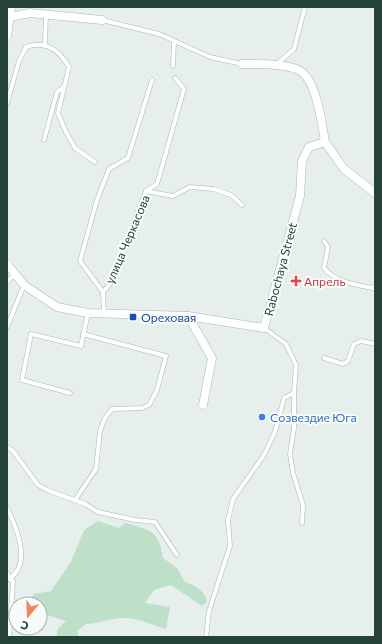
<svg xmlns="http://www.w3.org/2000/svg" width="382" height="644" font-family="Commissioner,sans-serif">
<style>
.green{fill:#bfe0c8}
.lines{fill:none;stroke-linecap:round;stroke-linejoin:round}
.lane-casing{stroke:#a8b8b2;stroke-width:5}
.street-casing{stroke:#a8b8b2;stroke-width:9}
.lane{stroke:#fff;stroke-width:4}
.street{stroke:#fff;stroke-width:8}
.health-dot{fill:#e0444e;stroke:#f7fbf9;stroke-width:1.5}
.transit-dot{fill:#1a4fb4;stroke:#f7fbf9;stroke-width:1.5}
.shop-dot{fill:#3f7fe0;stroke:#f7fbf9;stroke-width:1.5}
.labels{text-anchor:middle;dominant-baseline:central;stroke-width:4;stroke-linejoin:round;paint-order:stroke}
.street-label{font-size:12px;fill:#24423a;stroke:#f7fbf9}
.health-label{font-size:12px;fill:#be3a42;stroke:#f7fbf9;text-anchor:start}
.transit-label{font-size:12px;fill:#164399;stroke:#f7fbf9;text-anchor:start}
.shop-label{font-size:12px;fill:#366cbe;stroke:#f7fbf9;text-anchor:start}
</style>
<rect width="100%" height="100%" fill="#e6efeb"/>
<path class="green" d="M98 521 119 528 125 523C150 530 159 530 163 558L177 568 185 582C195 586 205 590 207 602L202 606 171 585 154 590 145 603 170 607 166 629C153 625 136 617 123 618 110 618 99 624 86 624L78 630V637H57V630L66 621 41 613 40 604H26L34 594 51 591 71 562 84 530Z"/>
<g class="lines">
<defs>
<g id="lane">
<polyline points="102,20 159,34 210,57 242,64"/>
<polyline points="45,46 46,15"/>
<polyline points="277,64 294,49 305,7"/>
<polyline points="173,66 174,42"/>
<path d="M7 103 19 61 26 47C46 40 59 50 69 67L58 113 66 132 75 148 95 162"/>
<polyline points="44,140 57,92 64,87"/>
<polyline points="146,191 173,196 190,187 214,189 231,195 242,205"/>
<path d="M324 241 328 247 324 268C335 282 356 285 373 288L375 286"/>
<polyline points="7,282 15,274"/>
<polyline points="103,292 80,261 97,200 109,169 128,158 152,80"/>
<polyline points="104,313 103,292 110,284 146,191 157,184 184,89 175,78"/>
<polyline points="7,327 24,285"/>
<polyline points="324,358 343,364 348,361 354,344 361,341 375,344"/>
<polyline points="70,393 22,380 31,334 81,346 88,313"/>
<polyline points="294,393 294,428 290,454 293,473 303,505 302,523"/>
<polyline points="7,447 13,451 38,485 47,490 85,504 98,512 135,520 155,522 177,555"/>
<polyline points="75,500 96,469 100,431 105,418 112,409 142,408 149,405 157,390 166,356 83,334"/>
<path d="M7 508C17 528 32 564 9 579L7 572"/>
<polyline points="9,579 13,581 9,637"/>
<polyline points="206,637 209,611 230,546 228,520 233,499 264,455 275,432 284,398 294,393 296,365 286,344 264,328"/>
</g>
<g id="street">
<polyline points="10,17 30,13 102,20"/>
<polyline points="7,36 11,7"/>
<path d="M242 64C256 64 291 63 302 72 317 84 322 124 325 142"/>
<polyline points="7,264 24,285 57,307 88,313 188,316 264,328 300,196 302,161 309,147 325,142 344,169 375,193"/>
<polyline points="188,316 212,358 203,405"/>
</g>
</defs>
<use href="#lane" class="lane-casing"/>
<use href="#street" class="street-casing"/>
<use href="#lane" class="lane"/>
<use href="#street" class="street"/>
</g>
<path class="health-dot" d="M294 275h4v4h4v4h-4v4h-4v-4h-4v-4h4z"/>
<rect class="transit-dot" x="129" y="313" width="8" height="8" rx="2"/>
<circle class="shop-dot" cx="262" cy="417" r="4"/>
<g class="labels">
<g class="street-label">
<text transform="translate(127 239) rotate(-67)">улица Черкасова</text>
<text transform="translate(280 269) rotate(-75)">Rabochaya Street</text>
</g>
<g class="health-label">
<text x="304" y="281">Апрель</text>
</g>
<g class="transit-label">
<text x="141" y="317">Ореховая</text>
</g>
<g class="shop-label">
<text x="270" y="417">Созвездие Юга</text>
</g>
</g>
<rect width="382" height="644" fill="none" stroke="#24423a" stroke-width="16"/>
<g transform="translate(28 616) rotate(199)"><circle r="19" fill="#f7fbf9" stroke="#a3b1ad"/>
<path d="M0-3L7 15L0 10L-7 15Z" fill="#f4845f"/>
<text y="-6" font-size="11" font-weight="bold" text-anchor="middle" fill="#24423a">С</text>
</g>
</svg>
